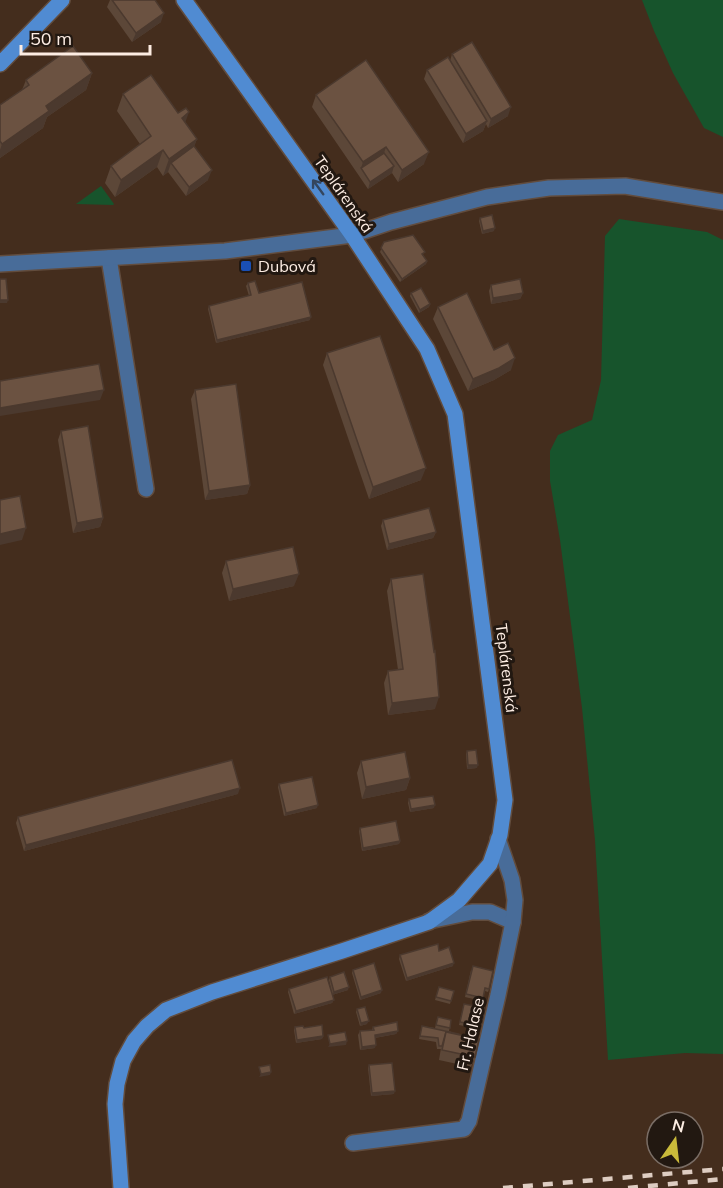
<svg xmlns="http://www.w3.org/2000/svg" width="723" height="1188" font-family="Mulish,sans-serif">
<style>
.green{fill:#17542c}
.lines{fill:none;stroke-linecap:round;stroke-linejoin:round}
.street-casing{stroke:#624c3d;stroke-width:18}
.secondary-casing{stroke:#624c3d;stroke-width:18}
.street{stroke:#486c99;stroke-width:15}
.secondary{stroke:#508bd2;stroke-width:15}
.rail{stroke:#decdc2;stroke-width:4.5;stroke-dasharray:10 10;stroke-linecap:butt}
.wall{fill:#5c4738}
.shaded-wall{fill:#4b392e}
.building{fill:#6b5241;stroke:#4b392e;stroke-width:1.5}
.oneway{stroke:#34465e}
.transit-dot{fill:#1a4fb4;stroke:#221811;stroke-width:2}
.labels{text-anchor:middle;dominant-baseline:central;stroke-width:6;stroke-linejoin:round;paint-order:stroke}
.street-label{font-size:16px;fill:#fdede3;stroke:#221811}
.poi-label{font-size:16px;fill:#fdede3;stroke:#221811;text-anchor:start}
</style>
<rect width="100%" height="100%" fill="#442d1d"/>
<g class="green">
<polygon points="642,0 723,0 723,137 704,128 673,73 654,31"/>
<polygon points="101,186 114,204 113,205 76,204"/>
<polygon points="619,219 707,232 723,240 723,1054 685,1053 608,1060 595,840 582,708 560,540 550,481 550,451 558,435 592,420 601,380 605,236"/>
</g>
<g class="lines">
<defs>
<g id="street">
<polyline points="109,258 146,489"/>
<polyline points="0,264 225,251 352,235 391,222 487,197 549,188 625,186 723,202"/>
<polyline points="429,921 472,912 490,912 513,922"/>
<polyline points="353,1143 464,1129 469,1121 498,995 513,922 515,900 512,880 498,839"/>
</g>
<g id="secondary">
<polyline points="0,64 62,0"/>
<polyline points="121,1188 115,1104 117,1084 123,1061 134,1041 147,1026 166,1010 212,992 342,951 429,922 459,900 490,864 500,835 505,800 455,414 427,349 352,235 184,0"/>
</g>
</defs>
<use href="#street" class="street-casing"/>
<use href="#secondary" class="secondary-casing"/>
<use href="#street" class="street"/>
<use href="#secondary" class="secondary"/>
<g class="rail">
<polyline points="503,1188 723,1169"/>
<polyline points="628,1188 723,1179"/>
</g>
</g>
<g class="wall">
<polygon points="110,0 155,0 161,22 132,42 107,7"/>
<polygon points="452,54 508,116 488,128 486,124 483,131 463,143 424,79 427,70 450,61"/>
<polygon points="92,73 86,90 47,117 43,128 0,158 0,105 22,90 26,80"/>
<polygon points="123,94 185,122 197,139 194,146 208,180 186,196 168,172 163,176 157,167 115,197 105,183 111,166 140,144 117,111"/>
<polygon points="316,95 424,164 398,182 392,173 368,189 312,107"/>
<polygon points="480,218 494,231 482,234 479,221"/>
<polygon points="384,242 424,255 423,255 427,261 426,264 400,282 380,252"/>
<polygon points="248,283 259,293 310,320 216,343 208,309 209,306 249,296 246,286"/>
<polygon points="491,285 523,293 520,299 491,304 489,291"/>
<polygon points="411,293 430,304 429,307 419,313 410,296"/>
<polygon points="438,307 494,350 511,370 494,380 468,391 433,319"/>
<polygon points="327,353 421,480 369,499 323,365"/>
<polygon points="195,390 250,485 247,494 205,500 191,399"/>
<polygon points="61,431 103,518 100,527 73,533 58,440"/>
<polygon points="383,520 436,532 433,538 387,550 381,526"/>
<polygon points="226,561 294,586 229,601 222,573"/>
<polygon points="391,579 435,709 388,715 384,683 388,671 398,670 387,591"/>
<polygon points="467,751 477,768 467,769 466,754"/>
<polygon points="361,761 410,778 406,790 362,799 357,773"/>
<polygon points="279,784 317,808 284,816 278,787"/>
<polygon points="238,794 24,851 16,823 18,817"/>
<polygon points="409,799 434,808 410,812 408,803"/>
<polygon points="360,828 400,841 399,844 362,851 359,831"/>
<polygon points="439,951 453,966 406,981 399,959 400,955"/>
<polygon points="353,970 381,993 360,1000 352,973"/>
<polygon points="471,970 489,989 488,992 485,991 482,1001 465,997"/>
<polygon points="330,977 348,990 332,995 329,980"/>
<polygon points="439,987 454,991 450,1004 435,1000"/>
<polygon points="289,989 334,1000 332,1003 294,1014 288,992"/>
<polygon points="464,1004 481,1026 480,1029 459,1025"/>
<polygon points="357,1009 367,1024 360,1026 356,1012"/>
<polygon points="437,1020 451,1020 449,1031 459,1035 475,1057 471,1067 439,1060 441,1048 441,1049 437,1049 436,1042 419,1039 422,1026 435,1028"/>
<polygon points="295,1027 304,1028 323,1036 322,1039 296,1043 294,1030"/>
<polygon points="373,1027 398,1031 396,1034 375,1038 375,1048 360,1050 358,1035 360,1031 372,1030"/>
<polygon points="369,1065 394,1094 371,1096 368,1068"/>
</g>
<g class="shaded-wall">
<polygon points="164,13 161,22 132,42 136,33"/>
<polygon points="92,73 86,90 47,117 43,128 0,158 0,150 2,144 46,106"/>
<polygon points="511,107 508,116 488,128 491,119"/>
<polygon points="189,112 183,129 182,118"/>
<polygon points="487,121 483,131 463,143 466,134"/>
<polygon points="197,139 191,155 171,163 168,172 163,176 169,159"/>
<polygon points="386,147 382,159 361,168 363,162"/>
<polygon points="163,150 157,167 115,197 121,180"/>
<polygon points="429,152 424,164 398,182 402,170"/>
<polygon points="394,166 392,173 368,189 370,182"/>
<polygon points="212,170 208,180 186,196 189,187"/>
<polygon points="495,228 494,231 482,234 483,231"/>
<polygon points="427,261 426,264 400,282 402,279"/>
<polygon points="523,293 520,299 491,304 493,298"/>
<polygon points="0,300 8,300 7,303 0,303"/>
<polygon points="430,304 429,307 419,313 420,310"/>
<polygon points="311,317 310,320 216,343 217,340"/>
<polygon points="515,358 511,370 494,380 468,391 473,379"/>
<polygon points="104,390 100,400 0,416 0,408"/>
<polygon points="426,468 421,480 369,499 373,487"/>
<polygon points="250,485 247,494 205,500 209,491"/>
<polygon points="103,518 100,527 73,533 77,523"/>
<polygon points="26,528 22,540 0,545 0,534"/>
<polygon points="436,532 433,538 387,550 389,544"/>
<polygon points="299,574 294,586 229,601 233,589"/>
<polygon points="439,697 435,709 388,715 392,703"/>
<polygon points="468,765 478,765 477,768 467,769"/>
<polygon points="410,778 406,790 362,799 366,787"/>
<polygon points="240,788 238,794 24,851 26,845"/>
<polygon points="318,805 317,808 284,816 286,813"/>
<polygon points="435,805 434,808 410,812 411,809"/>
<polygon points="400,841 399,844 362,851 363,848"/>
<polygon points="454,963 453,966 406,981 407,978"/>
<polygon points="349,987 348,990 332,995 334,992"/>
<polygon points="382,990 381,993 360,1000 361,997"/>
<polygon points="334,1000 332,1003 294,1014 296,1011"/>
<polygon points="369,1021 367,1024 360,1026 361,1023"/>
<polygon points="398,1031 396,1034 374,1038 375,1035"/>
<polygon points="323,1036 322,1039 296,1043 297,1040"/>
<polygon points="347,1041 346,1045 328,1047 330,1044"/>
<polygon points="376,1045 375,1048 360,1050 362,1047"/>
<polygon points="271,1072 270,1075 259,1077 261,1074"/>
<polygon points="395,1091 394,1094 371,1096 372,1093"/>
</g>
<g class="building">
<polygon points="112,0 155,0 164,13 136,33"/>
<polygon points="472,42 511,107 491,119 452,54"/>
<polygon points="73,46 92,73 46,106 49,111 2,144 0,141 0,105 29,85 26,80"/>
<polygon points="448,57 487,121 466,134 427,70"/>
<polygon points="366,60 429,152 402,170 386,147 363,162 316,95"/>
<polygon points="151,75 178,113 186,108 189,112 182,118 197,139 169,159 163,150 121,180 111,166 151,136 123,94"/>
<polygon points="194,146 212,170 189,187 171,163"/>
<polygon points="384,153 394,166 370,182 361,168"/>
<polygon points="492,215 495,228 483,231 480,218"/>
<polygon points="413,235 425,252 422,254 427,261 402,279 381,248 384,242"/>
<polygon points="0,279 6,279 8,300 0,300"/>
<polygon points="520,279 523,293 493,298 491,285"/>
<polygon points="255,281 259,293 302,282 311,317 217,340 209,306 251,295 248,283"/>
<polygon points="421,288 430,304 420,310 411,293"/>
<polygon points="467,293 494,350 508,343 515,358 499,368 473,379 438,307"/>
<polygon points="380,336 426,468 373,487 327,353"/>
<polygon points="99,364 104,390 0,408 0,381"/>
<polygon points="236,384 250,485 209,491 195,390"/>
<polygon points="88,426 103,518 77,523 61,431"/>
<polygon points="20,496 26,528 0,534 0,500"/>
<polygon points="429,508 436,532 389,544 383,520"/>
<polygon points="293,547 299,574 233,589 226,561"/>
<polygon points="423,574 434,652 435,651 439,697 392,703 388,671 403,669 391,579"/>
<polygon points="476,750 478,765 468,765 467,751"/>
<polygon points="405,752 410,778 366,787 361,761"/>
<polygon points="232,760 240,788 26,845 18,817"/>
<polygon points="312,777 318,805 286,813 279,784"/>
<polygon points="433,796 435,805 411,809 409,799"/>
<polygon points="396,821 400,841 363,848 360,828"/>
<polygon points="438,944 439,951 449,947 454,963 407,978 400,955"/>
<polygon points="374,963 382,990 361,997 353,970"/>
<polygon points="473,966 493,971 489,989 485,988 483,998 466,994"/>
<polygon points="344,972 349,987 334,992 330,977"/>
<polygon points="327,977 334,1000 296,1011 289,989"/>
<polygon points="439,987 454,991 451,1001 436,997"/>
<polygon points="464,1004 485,1008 481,1026 460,1022"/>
<polygon points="365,1007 369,1021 361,1023 357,1009"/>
<polygon points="438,1017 451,1020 450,1028 436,1025"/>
<polygon points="397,1022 398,1031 375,1035 376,1045 362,1047 360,1031 374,1030 373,1027"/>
<polygon points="322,1025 323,1036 297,1040 295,1027 303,1026 304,1028"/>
<polygon points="422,1026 459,1034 459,1035 446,1032 442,1046 439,1046 438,1038 420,1036"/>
<polygon points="345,1032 347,1041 330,1044 328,1035"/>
<polygon points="446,1032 479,1039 475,1057 442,1050"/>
<polygon points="392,1063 395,1091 372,1093 369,1065"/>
<polygon points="270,1065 271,1072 261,1074 259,1067"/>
</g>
<defs><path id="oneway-shaft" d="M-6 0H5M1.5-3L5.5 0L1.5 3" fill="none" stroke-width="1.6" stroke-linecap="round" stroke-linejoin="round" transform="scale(1.5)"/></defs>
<use class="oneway" href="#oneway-shaft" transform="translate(318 187) rotate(-126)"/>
<rect class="transit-dot" x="240" y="260" width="12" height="12" rx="3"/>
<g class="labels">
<g class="street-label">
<text transform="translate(344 194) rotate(55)">Teplárenská</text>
<text transform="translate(507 668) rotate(83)">Teplárenská</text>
<text transform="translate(470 1034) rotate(-77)">Fr. Halase</text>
</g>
<g class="poi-label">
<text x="258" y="266">Dubová</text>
</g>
</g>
<g transform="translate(675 1140) rotate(14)"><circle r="28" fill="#221811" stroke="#7a6d65" stroke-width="1.5"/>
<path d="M0-4.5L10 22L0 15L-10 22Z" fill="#caba3a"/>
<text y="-9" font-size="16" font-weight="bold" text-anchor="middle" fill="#fdede3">N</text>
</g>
<path d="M21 45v9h129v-9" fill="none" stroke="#fdede3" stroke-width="3"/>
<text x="30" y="45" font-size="18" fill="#fdede3" stroke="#221811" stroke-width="4.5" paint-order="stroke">50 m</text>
</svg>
